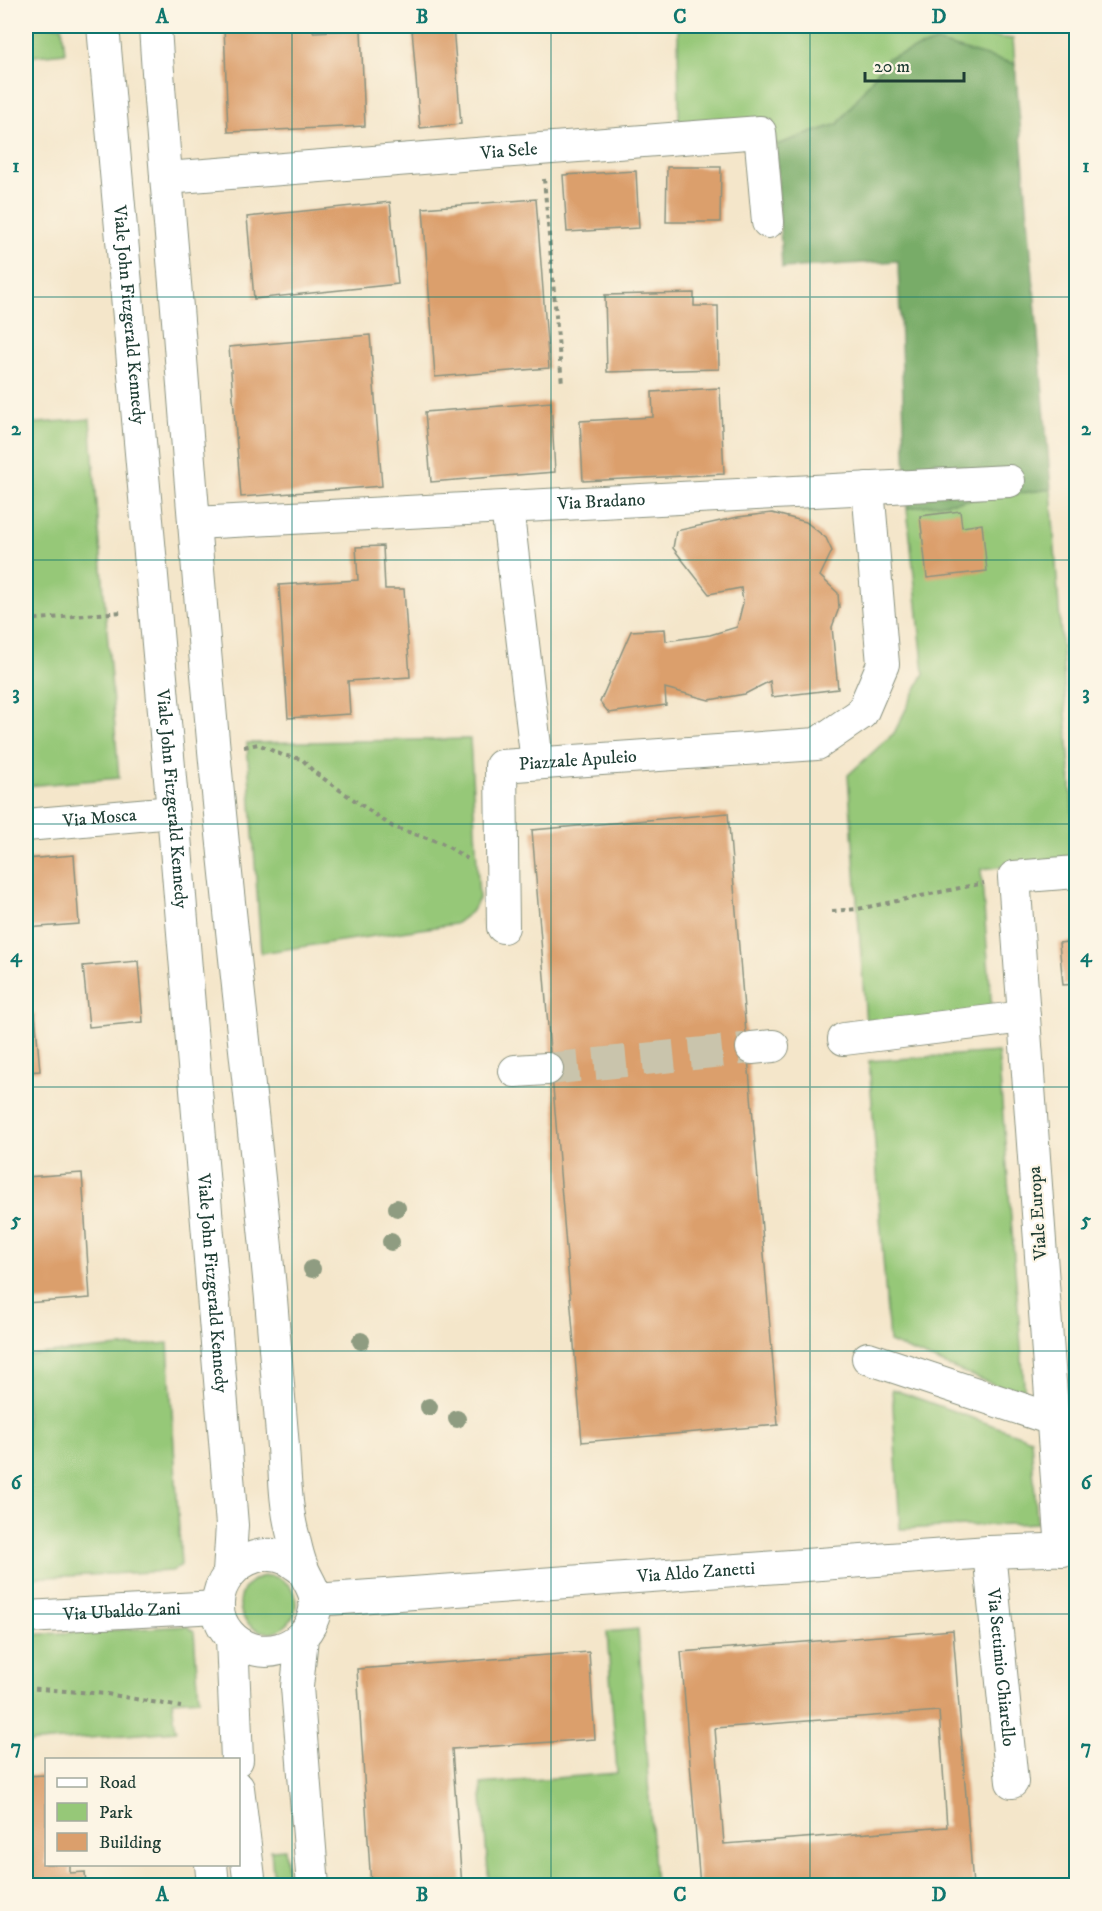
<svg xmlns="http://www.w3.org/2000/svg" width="1102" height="1911" font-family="'IM FELL DW Pica',serif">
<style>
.green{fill:#96c878;stroke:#5a8256;stroke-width:1.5}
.forest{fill:#78ac68;stroke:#4c744e;stroke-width:1.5}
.building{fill:#db9f6c;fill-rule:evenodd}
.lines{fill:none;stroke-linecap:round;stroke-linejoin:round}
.minor-tunnel{stroke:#c9c4ac;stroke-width:32;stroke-dasharray:32 16;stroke-linecap:butt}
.minor-casing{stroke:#8a927f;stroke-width:34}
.path{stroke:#8a927f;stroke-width:4;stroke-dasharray:4.5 4.5;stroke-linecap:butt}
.minor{stroke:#fff;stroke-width:32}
.tree{fill:#8f9c81}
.grid{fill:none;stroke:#0f766e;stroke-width:1.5;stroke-opacity:0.55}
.labels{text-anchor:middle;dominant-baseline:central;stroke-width:4.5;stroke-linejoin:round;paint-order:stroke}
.street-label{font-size:18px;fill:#1f3d34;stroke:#fcf5e5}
.neatline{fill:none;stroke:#0f766e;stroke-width:2}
.grid-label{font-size:20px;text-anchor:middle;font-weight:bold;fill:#0f766e}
</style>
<rect width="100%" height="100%" fill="#fcf5e5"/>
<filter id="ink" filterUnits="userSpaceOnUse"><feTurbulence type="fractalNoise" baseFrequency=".0167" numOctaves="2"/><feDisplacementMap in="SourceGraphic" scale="12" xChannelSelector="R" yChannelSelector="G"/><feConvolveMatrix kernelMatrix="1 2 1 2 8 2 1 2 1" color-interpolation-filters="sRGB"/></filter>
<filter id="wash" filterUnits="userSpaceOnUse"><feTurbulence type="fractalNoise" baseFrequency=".008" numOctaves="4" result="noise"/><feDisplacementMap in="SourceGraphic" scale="24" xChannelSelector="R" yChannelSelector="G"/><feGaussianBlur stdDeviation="1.35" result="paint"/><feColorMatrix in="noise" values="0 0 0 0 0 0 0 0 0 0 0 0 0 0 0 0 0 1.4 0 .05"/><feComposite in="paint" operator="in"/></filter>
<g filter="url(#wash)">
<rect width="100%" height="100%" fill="#f4e6ca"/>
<g class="green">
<polygon points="26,26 62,26 65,53 26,57"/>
<polygon points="678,26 949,26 949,32 1013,39 1015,64 936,42 889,58 838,124 776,145 772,120 679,126"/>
<polygon points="90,419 119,778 26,786 26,424"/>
<polygon points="1051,489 1076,859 981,869 992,1011 866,1024 848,775 894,733 924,673 907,508"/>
<polygon points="470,739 479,899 471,912 455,924 261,953 247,743"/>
<polygon points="998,1052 1025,1397 889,1342 869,1061"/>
<polygon points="168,1343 181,1565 172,1571 26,1578 26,1355"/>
<polygon points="892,1389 1031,1439 1037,1523 900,1529"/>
<circle cx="268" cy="1604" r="28"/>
<polygon points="187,1626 194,1632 199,1699 172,1701 176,1731 26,1743 26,1635"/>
<polygon points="638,1629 655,1885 489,1885 481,1784 617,1773 607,1632"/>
<polygon points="285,1849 288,1885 274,1885 271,1850"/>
</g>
<polygon class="forest" points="936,42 1015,64 1051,489 907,508 898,261 782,268 776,145 838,124 888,58"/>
<g id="blocks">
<g class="building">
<polygon points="224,26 312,26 313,32 361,30 365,126 228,132"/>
<polygon points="453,26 461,124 420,128 412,29"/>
<polygon points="667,167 721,167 720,222 666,222"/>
<polygon points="636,171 639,228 567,232 563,175"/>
<polygon points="536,199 549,368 435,377 423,208"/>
<polygon points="390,202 398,284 254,299 247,217"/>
<polygon points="694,293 694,306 718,306 719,369 607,372 605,295"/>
<polygon points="370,335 382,486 241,497 229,347"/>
<polygon points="720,388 724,474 583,481 580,421 653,417 652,392"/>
<polygon points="551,402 555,472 431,482 425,412"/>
<polygon points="960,511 962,527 982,524 987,571 927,578 920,516"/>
<polygon points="772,513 806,522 826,538 832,551 820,576 838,593 839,608 832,627 838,689 772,697 770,681 745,694 709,700 665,688 666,705 609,713 600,702 631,631 665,629 666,641 710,635 737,627 743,603 741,588 709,594 673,548 676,531 738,517"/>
<polygon points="383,546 385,589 404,589 410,677 348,681 350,714 288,718 279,585 358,580 356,547"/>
<polygon points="728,813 778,1425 582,1442 532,830"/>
<polygon points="74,855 79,924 26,928 26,859"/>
<polygon points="1076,941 1076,984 1063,985 1059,943"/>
<polygon points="138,961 143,1022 89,1027 83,966"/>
<polygon points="26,1013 35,1013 40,1071 26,1072"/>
<polygon points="1071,1094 1076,1094 1076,1139 1075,1139"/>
<polygon points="82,1173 90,1298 26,1303 26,1177"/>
<path d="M953 1630 973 1886H700L681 1652ZM939 1711 947 1827 724 1844 715 1728Z"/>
<polygon points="589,1652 595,1739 452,1749 462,1886 371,1886 357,1669"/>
<polygon points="46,1775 46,1864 70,1864 70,1873 85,1872 86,1886 26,1886 26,1776"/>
</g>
</g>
</g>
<g filter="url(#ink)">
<use href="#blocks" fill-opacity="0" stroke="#8a927f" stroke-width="1.5"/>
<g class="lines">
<polyline class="minor-tunnel" points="547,1069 752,1048"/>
<defs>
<g id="minor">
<path id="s1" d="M103 26 173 812 232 1525 229 1573"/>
<path d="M155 26C161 128 171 230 179 333 192 503 206 674 223 844 238 995 257 1147 271 1299 275 1348 279 1398 283 1447 285 1475 285 1504 292 1531 295 1542 297 1555 302 1567 308 1583 318 1591 315 1610 308 1651 256 1665 229 1634 196 1596 242 1539 287 1559 290 1560 299 1567 302 1569"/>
<path id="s2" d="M166 178 760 132 768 222"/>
<polyline points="507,507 537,763"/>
<path id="s3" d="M194 523 1009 481"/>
<path id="s4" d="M26 825 173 812"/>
<path id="s5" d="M503 927 501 766 817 744 862 713 883 664 868 488"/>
<polyline points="844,1039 1024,1017"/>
<polyline points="752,1048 773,1046"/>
<polyline points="515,1071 547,1069"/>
<polyline points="868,1358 1052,1419"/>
<polyline points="1062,1550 1014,877 1076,872"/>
<path id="s6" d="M989 1552 1012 1782"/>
<path id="s7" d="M315 1600 989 1552 1076 1549"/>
<path id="s8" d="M26 1617 218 1607"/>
<polyline points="302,1637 297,1687 313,1886"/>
<polyline points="232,1638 237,1760"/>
<polyline points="238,1788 250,1886"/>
<polyline points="211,1864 213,1886"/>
</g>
</defs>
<use href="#minor" class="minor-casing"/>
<g class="path">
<polyline points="544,179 562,384"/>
<polyline points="26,620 122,612"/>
<polyline points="244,747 258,744 282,755 302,759 314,772 393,827 442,843 471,861"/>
<polyline points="832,911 858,909 984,883"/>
<polyline points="26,1005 34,1004"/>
<polyline points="26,1688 107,1694 181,1707"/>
</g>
<use href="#minor" class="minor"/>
</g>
<g class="tree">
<circle cx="397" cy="1208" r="9"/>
<circle cx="391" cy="1242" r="9"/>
<circle cx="312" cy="1269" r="9"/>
<circle cx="361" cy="1341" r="9"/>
<circle cx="429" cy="1407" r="9"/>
<circle cx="457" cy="1419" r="9"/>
</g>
</g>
<path class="grid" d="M292 26V1886M551 26V1886M810 26V1886M26 297H1076M26 560H1076M26 824H1076M26 1087H1076M26 1351H1076M26 1614H1076"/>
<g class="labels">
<g class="street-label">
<text stroke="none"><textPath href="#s2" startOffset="344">Via Sele</textPath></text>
<text stroke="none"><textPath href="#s1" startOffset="290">Viale John Fitzgerald Kennedy</textPath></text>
<text stroke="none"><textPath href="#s3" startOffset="408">Via Bradano</textPath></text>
<text stroke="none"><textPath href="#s5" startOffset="238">Piazzale Apuleio</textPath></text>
<text stroke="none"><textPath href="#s1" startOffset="776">Viale John Fitzgerald Kennedy</textPath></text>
<text stroke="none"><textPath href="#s4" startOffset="74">Via Mosca</textPath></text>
<text transform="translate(1038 1213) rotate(-94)">Viale Europa</text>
<text stroke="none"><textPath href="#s1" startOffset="1262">Viale John Fitzgerald Kennedy</textPath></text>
<text stroke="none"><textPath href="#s7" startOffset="382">Via Aldo Zanetti</textPath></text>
<text stroke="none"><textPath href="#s8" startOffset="96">Via Ubaldo Zani</textPath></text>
<text stroke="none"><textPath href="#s6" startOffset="116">Via Settimio Chiarello</textPath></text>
</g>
</g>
<rect width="1102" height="1911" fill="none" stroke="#fcf5e5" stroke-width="66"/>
<rect x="45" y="1758" width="195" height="108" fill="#fcf5e5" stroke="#a4ab9e" stroke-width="1.5"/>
<rect x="57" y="1778" width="30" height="9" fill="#ffffff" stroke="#a4ab9e" stroke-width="1.5"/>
<text x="99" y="1788" font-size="18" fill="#1f3d34">Road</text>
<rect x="57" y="1803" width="30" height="18" fill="#96c878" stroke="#a4ab9e" stroke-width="1.5"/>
<text x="99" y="1818" font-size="18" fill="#1f3d34">Park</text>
<rect x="57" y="1833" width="30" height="18" fill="#db9f6c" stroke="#a4ab9e" stroke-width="1.5"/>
<text x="99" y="1848" font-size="18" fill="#1f3d34">Building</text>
<path d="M865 72v9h99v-9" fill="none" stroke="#1f3d34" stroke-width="3"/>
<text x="874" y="72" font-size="18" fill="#1f3d34" stroke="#fcf5e5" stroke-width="4.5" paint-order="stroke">20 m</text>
<rect x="33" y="33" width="1036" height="1845" class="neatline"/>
<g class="grid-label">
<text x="162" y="23">A</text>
<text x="422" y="23">B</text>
<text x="680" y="23">C</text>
<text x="939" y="23">D</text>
<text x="16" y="172">1</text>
<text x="1086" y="172">1</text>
<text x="16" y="435">2</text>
<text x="1086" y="435">2</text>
<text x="16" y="699">3</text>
<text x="1086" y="699">3</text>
<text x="16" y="962">4</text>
<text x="1086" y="962">4</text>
<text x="16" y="1226">5</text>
<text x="1086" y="1226">5</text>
<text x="16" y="1489">6</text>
<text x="1086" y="1489">6</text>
<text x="16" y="1753">7</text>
<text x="1086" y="1753">7</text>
<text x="162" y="1901">A</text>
<text x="422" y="1901">B</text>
<text x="680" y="1901">C</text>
<text x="939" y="1901">D</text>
</g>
</svg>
